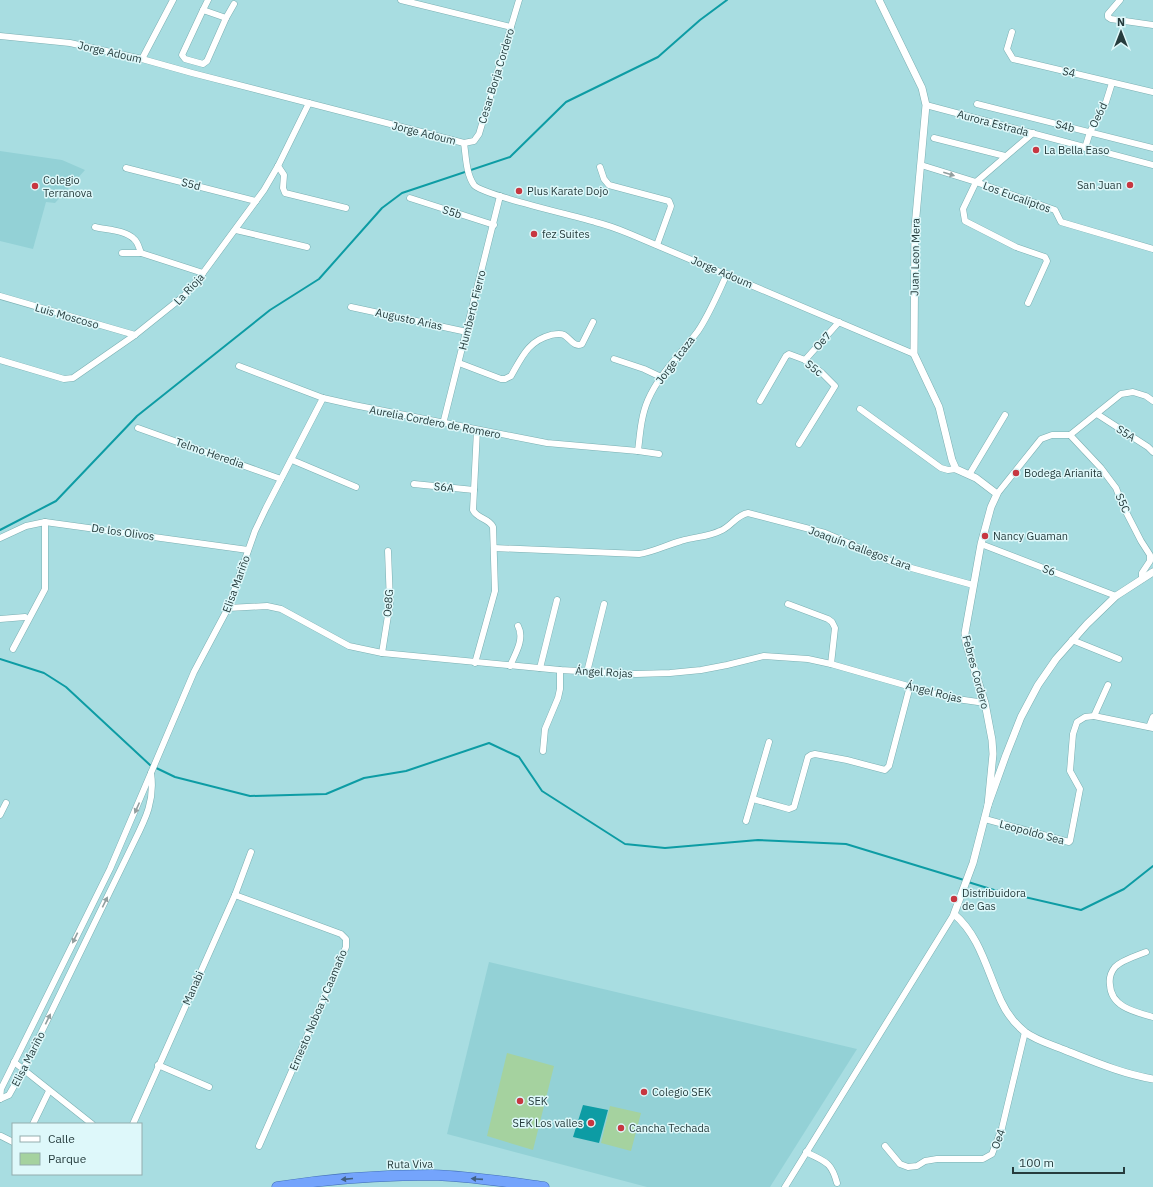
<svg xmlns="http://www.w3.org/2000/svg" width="1153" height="1187" font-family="'IBM Plex Sans',sans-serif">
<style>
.built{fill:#93d1d6}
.green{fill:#a5d29f}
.water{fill:#0d9ca4}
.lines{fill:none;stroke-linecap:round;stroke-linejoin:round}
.stream{stroke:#0d9ca4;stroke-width:2}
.minor-casing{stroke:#7bafb2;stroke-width:7}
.tertiary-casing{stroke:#7bafb2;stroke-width:8}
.trunk-casing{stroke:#4371b8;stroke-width:11}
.minor{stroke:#fff;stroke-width:6}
.tertiary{stroke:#fff;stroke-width:7}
.trunk{stroke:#74a4fc;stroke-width:10}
.oneway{fill:#929e9e}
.oneway2{fill:#416080}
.poi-dot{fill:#c73741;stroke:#def8fa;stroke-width:1.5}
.labels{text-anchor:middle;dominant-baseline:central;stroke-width:3;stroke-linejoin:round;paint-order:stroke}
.street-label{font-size:11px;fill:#263c3d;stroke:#def8fa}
.poi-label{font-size:11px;fill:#263c3d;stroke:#def8fa;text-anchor:start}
</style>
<rect width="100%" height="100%" fill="#a8dde1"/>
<g class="built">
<polygon points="0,151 62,160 85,170 55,203 46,202 33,249 0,241"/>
<polygon points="489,962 857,1049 770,1187 647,1187 447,1134"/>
</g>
<g class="green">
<polygon points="507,1053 554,1066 533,1150 487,1136"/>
<polygon points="610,1106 641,1113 631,1151 601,1143"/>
</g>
<polygon class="water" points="583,1105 608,1110 599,1143 573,1137"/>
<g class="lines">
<g class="stream">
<polyline points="0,530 56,501 137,416 270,310 319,279 382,208 402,193 510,157 566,102 658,57 700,20 727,0"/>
<polyline points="0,659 44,673 66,687 150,765 175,777 250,796 326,794 364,778 406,771 489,743 519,757 542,791 625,844 665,848 758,840 846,844 964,880"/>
<polyline points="968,882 994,890 1081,910 1124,889 1153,866"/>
</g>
<defs>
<g id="minor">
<polyline points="401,0 511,27"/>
<polyline points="1120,0 1108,14 1108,17 1111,19 1153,25"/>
<polygon points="203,10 226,18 207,61 203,64 185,59 182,55"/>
<polyline points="203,10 208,0"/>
<polyline points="226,18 234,4"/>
<polyline points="1012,32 1007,49 1013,59 1153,92"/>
<polyline points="0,36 70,43 142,59 192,73 464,143 474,141 479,134 519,0"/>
<polyline points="142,59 173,0"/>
<polyline points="977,104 1153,148"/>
<polyline points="926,105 1153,165"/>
<polyline points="934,138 1005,156"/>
<path d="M464 143C466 156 466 174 474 185 482 195 576 216 595 222 607 225 618 229 630 234L914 354"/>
<polyline points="1085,148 1090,132 1106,102 1112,83"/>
<polyline points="921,165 976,182 1055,210 1061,222 1153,249"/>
<polyline points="278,166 284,175 283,188 285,193 346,208"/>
<polyline points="600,167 604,179 609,185 669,201 671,206 670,209 657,245"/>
<polyline points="126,168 256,201"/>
<polyline points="410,198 494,225"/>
<path d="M95 227C107 230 125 230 134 239 138 242 139 248 141 253"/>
<polyline points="236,230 307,247"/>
<polyline points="122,253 141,253 203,273"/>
<polyline points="0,296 135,335"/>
<polyline points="1028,303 1047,261 1045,257 1016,247 965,221 963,209 976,182 1033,133"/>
<polyline points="351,307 467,332"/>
<polyline points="614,359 644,369 661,377"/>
<polyline points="0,360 64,379 73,378 135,335 185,295 203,273 264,190 278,166 309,103"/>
<polyline points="805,360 839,322"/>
<path d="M459 363 501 379H505L511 376C522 357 528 341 551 335 556 334 560 333 564 335 570 338 574 348 582 344L593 322"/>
<polyline points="239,366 323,398 354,405 547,443 638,451 659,454"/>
<polyline points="760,401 786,356 789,354 805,360 822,373 835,386 799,444"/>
<polyline points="860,409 941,468 948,470 956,469"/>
<polyline points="1097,414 1148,447 1153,452"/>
<polyline points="443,424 500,196"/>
<polyline points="138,428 281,479"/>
<polyline points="1070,435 1101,468 1116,488 1124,508 1141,541 1150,555 1150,561 1142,573 1142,579"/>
<path d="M638 451C640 434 641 416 648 400 659 374 681 354 698 331 710 313 718 293 727 274"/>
<polyline points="292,460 356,487"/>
<polyline points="969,475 1005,415"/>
<polyline points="414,484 474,490"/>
<polyline points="997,494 1041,439 1052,435 1070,435 1121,394 1133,392 1146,396 1153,401"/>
<polyline points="0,538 26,526 45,522 248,550"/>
<polyline points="981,544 1116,596"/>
<path d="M494 548 639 554C654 552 666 545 681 541 693 537 708 537 720 531 731 527 736 515 748 513L825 533 897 564 973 585"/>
<polyline points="788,604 828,619 832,622 835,628 831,664"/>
<polyline points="228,608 267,606 281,609 349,646 382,653 560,670 636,674 670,673 701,670 727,665 764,656 808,659 831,664 950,698 985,703"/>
<polyline points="0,619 25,617"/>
<polyline points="1072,640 1119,659"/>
<polyline points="13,649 45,589 45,522"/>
<polyline points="382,653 390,603 388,551"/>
<path d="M475 663 495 591 493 527C489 518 477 519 473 510L477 430"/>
<path d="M510 666C515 654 525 639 518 626"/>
<polyline points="540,668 557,600"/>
<polyline points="587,672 604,604"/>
<polyline points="1094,716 1153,728"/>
<polyline points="1149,727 1153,717"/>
<polyline points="543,751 545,729 558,698 560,689 560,670"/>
<polyline points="753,799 789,809 794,807 808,757 811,755 815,754 847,760 885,770 889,766 910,686"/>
<polyline points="0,815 6,803"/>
<polyline points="985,819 1069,842 1070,841 1080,789 1070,771 1073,734 1077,722 1085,717 1094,716 1108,685"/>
<polyline points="746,821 769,742"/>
<polyline points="235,895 341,934 346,939 346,947 259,1146"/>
<path d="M1146 952C1136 956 1122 960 1115 967 1111 972 1109 979 1110 985 1111 1007 1135 1012 1153 1017"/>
<polyline points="14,1062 92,1124"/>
<polyline points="158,1065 209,1087"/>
<polyline points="0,1099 1,1089 110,869 194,672 228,608 255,531 266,508 323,398"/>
<path d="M0 1099 9 1095 23 1070 134 842C146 818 155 800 151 773"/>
<polyline points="33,1124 49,1091"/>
<polyline points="133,1124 235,895 251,852"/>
<polyline points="1,1136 13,1142"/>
<polyline points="885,1146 900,1164 908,1167 917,1166 925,1161 937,1159 983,1159 992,1154 1002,1128 1025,1032"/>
<path d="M806 1152C825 1162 831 1161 837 1183"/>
<polyline points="785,1187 954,914"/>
</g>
<g id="tertiary">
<polyline points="879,0 922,88 926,105 915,227 914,354 939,407 952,460 956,469 976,478 997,494 991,507 981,544 965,633 966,643 985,703 992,740 993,754 988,805"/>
<path d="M1153 572 1116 596 1087 624 1056 659 1038 685 1021 717 1006 755 988 805 973 863 954 914C980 936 987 971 1001 1001 1006 1012 1015 1024 1025 1032 1037 1041 1053 1045 1067 1051 1095 1062 1123 1074 1153 1079"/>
</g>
<path id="trunk" d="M277 1187C327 1179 380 1175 432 1175 469 1176 507 1182 544 1187"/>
</defs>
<use href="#minor" class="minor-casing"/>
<use href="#tertiary" class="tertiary-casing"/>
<use href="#trunk" class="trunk-casing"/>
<use href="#minor" class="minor"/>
<use href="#tertiary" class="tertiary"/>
<use href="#trunk" class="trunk"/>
</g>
<defs><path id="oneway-solid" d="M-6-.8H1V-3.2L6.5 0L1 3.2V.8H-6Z"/></defs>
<g class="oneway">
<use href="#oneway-solid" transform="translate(949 174) rotate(17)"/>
<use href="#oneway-solid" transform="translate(137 808) rotate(114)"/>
<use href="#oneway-solid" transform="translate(105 902) rotate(-64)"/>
<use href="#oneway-solid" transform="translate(75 938) rotate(116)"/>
<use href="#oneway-solid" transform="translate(48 1019) rotate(-64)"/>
</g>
<g class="oneway2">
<use href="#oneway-solid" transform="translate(347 1179) rotate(175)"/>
<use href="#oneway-solid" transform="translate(477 1179) rotate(-176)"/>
</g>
<g class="poi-dot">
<circle cx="1036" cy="150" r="4"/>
<circle cx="1130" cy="185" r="4"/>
<circle cx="35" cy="186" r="4"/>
<circle cx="519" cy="191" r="4"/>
<circle cx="534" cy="234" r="4"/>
<circle cx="1016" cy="473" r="4"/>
<circle cx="985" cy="536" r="4"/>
<circle cx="954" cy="899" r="4"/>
<circle cx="644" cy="1092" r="4"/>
<circle cx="520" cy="1101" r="4"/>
<circle cx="591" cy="1123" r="4"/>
<circle cx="621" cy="1128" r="4"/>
</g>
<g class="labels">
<g class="street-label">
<text transform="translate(110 52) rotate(13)">Jorge Adoum</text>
<text transform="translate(1069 72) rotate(13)">S4</text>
<text transform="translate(496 76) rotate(-73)">Cesar Borja Cordero</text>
<text transform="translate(1098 115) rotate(-64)">Oe6d</text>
<text transform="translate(993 123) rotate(15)">Aurora Estrada</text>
<text transform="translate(1065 126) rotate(14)">S4b</text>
<text transform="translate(424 133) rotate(14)">Jorge Adoum</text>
<text transform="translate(191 184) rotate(14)">S5d</text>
<text transform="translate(1017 197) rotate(20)">Los Eucaliptos</text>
<text transform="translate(452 212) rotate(18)">S5b</text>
<text transform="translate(915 257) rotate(-89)">Juan Leon Mera</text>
<text transform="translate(722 272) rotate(23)">Jorge Adoum</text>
<text transform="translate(189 289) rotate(-47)">La Rioja</text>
<text transform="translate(472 310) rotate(-76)">Humberto Fierro</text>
<text transform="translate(67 316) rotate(16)">Luis Moscoso</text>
<text transform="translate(409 319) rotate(12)">Augusto Arias</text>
<text transform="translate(822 341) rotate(-48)">Oe7</text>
<text transform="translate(675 360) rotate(-53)">Jorge Icaza</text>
<text transform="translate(814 368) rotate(37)">S5c</text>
<text transform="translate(435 422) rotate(11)">Aurelia Cordero de Romero</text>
<text transform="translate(1126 433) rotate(33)">S5A</text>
<text transform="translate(210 453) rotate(19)">Telmo Heredia</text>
<text transform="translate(444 487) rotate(6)">S6A</text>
<text transform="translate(1123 503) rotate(66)">S5C</text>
<text transform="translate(123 532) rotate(8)">De los Olivos</text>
<text transform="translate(860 548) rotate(20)">Joaquín Gallegos Lara</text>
<text transform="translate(1049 570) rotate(21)">S6</text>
<text transform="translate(236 584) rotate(-70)">Elisa Mariño</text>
<text transform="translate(388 603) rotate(-86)">Oe8G</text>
<text transform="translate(604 672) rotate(3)">Ángel Rojas</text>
<text transform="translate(976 672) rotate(75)">Febres Cordero</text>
<text transform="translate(934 692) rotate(14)">Ángel Rojas</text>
<text transform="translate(1032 832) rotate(15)">Leopoldo Sea</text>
<text transform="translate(193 988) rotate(-66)">Manabi</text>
<text transform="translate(318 1010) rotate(-67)">Ernesto Noboa y Caamaño</text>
<text transform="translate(28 1059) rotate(-63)">Elisa Mariño</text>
<text transform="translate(998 1139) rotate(-70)">Oe4</text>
<text transform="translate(410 1164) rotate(-1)">Ruta Viva</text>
</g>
<g class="poi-label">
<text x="1044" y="150">La Bella Easo</text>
<text x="43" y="180">Colegio<tspan x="43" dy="13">Terranova</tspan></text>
<text x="1122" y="185" text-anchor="end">San Juan</text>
<text x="527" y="191">Plus Karate Dojo</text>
<text x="542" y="234">fez Suites</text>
<text x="1024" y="473">Bodega Arianita</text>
<text x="993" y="536">Nancy Guaman</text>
<text x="962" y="893">Distribuidora<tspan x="962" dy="13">de Gas</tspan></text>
<text x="652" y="1092">Colegio SEK</text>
<text x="528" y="1101">SEK</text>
<text x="583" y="1123" text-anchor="end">SEK Los valles</text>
<text x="629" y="1128">Cancha Techada</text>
</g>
</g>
<rect x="12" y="1123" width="130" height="52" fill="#def8fa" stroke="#94adae"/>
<rect x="20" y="1136" width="20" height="6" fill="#ffffff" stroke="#94adae"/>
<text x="48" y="1143" font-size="12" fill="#263c3d">Calle</text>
<rect x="20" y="1153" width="20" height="12" fill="#a5d29f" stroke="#94adae"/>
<text x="48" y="1163" font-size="12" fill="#263c3d">Parque</text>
<g transform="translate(1121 32)" stroke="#def8fa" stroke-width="3" paint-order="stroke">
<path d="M0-3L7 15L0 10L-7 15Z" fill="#263c3d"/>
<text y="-6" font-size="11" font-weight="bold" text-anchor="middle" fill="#263c3d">N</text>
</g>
<path d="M1013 1167v6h111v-6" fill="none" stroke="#263c3d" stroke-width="2"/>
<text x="1019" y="1167" font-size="12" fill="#263c3d" stroke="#def8fa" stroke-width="3" paint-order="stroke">100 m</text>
</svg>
